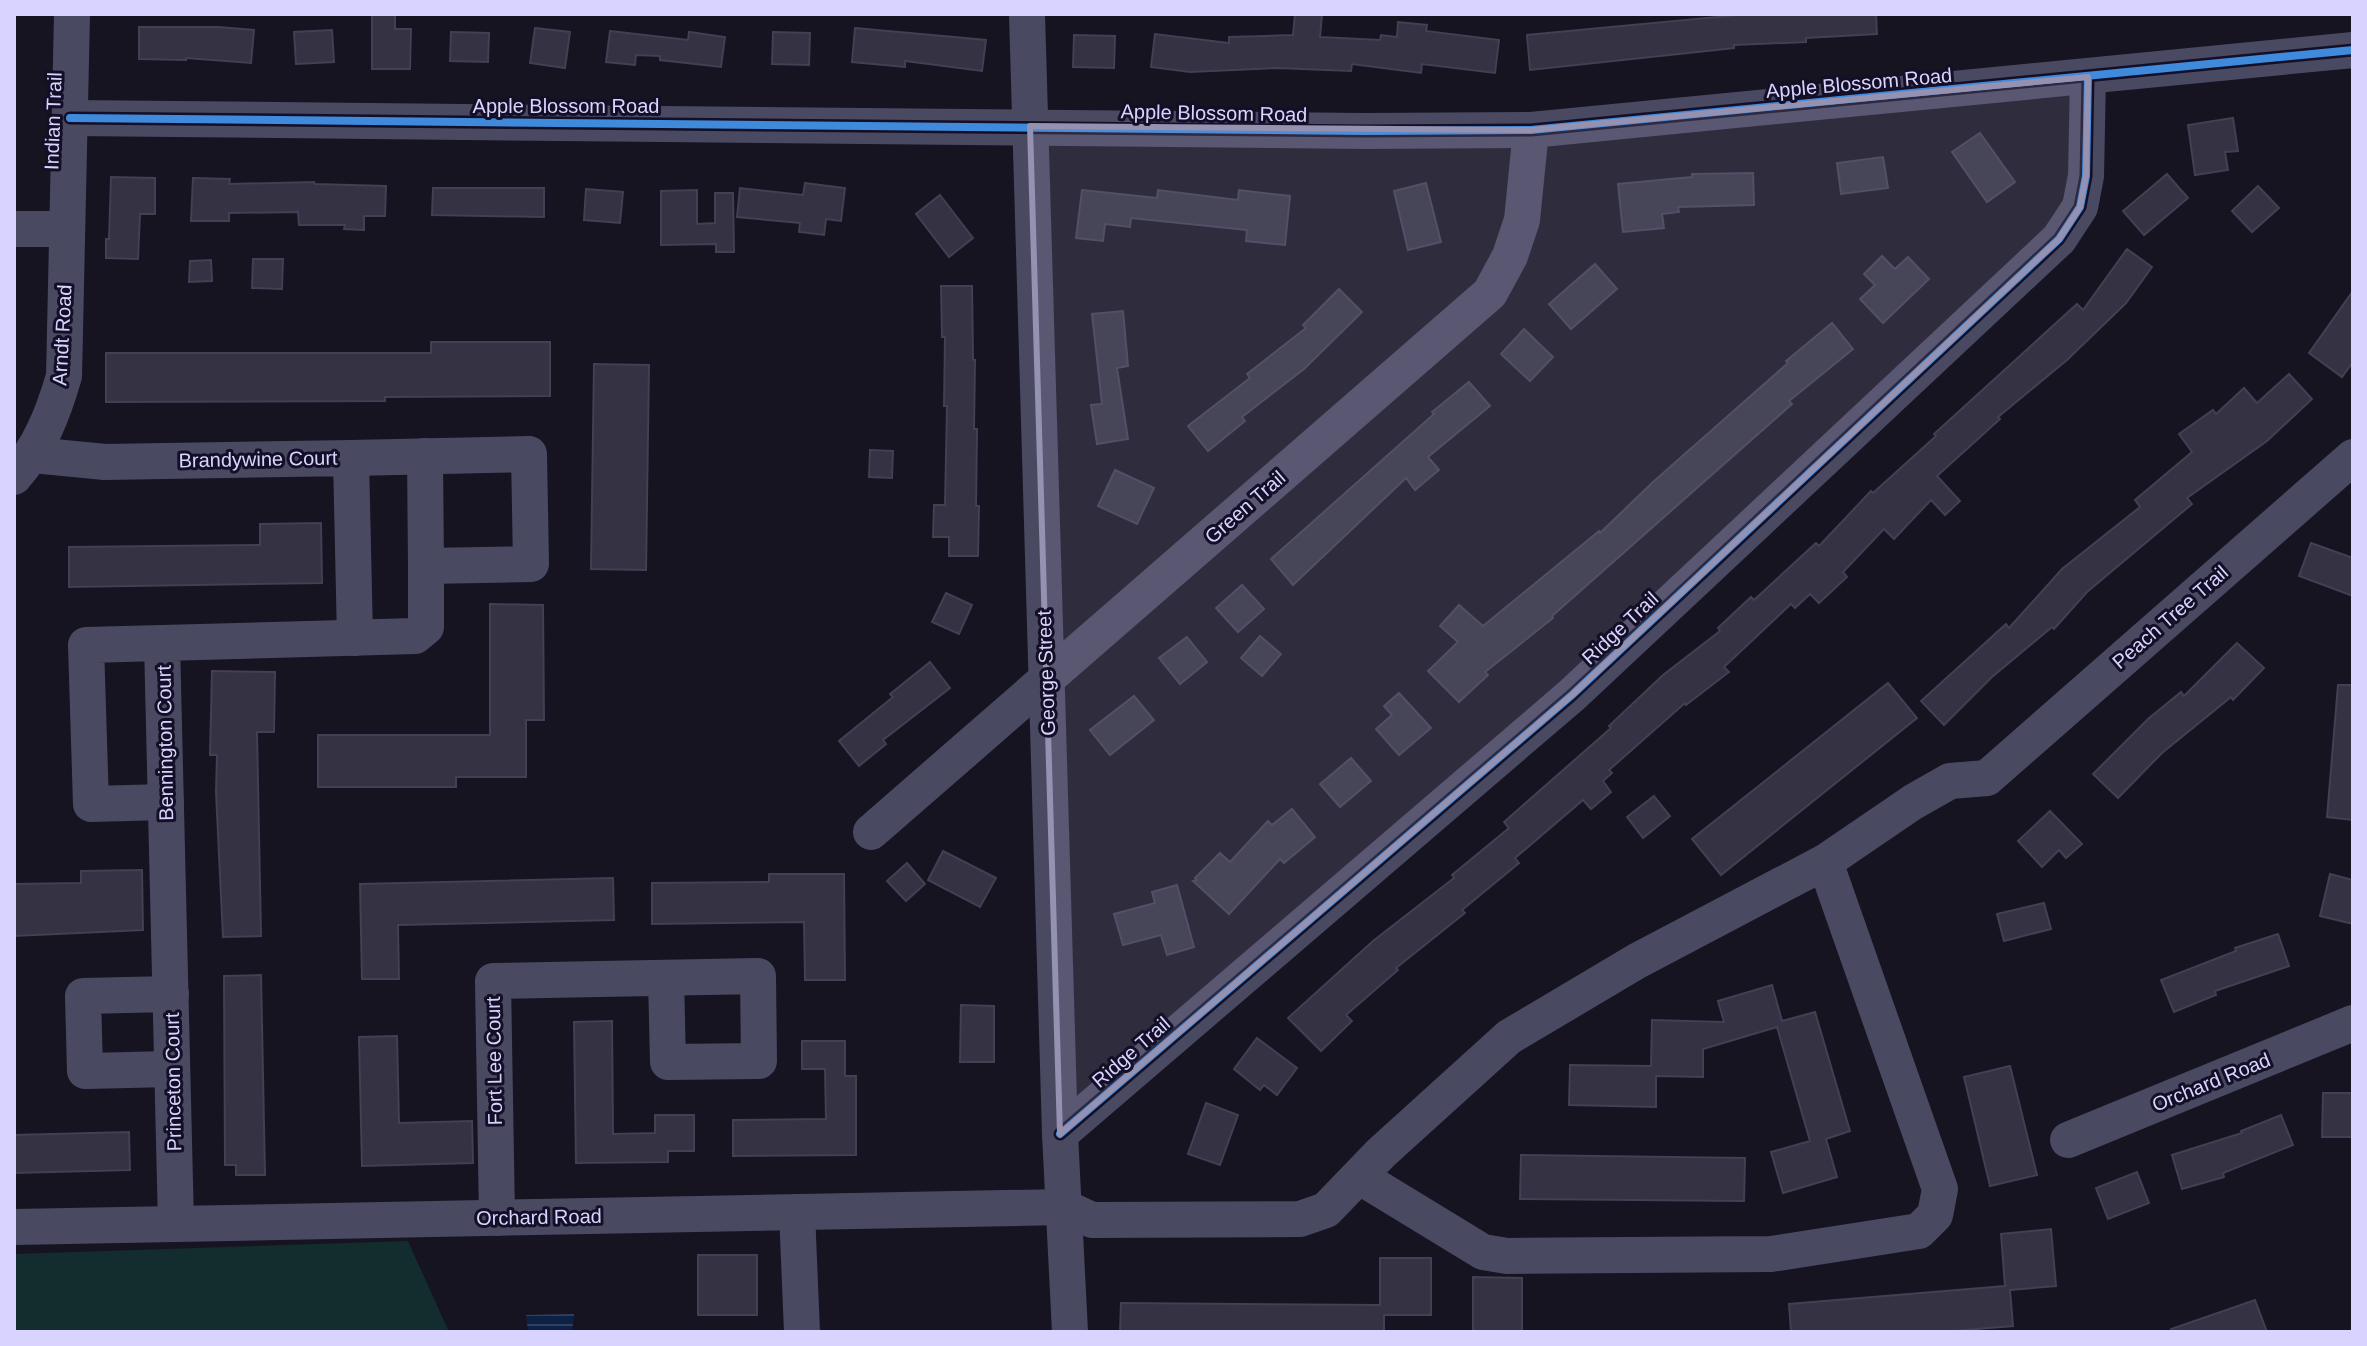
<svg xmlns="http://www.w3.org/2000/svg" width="2367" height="1346" font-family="Arial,sans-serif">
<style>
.green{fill:#132c2d}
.water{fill:url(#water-rules)}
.building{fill:#343243;stroke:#433f54;stroke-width:2}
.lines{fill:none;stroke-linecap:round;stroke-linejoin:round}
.minor{stroke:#4a4962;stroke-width:36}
.cycleway-casing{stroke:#130f26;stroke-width:13}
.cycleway{stroke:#408adc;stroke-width:8}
.marked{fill:#9591b1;fill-opacity:0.2;stroke:#9591b1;stroke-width:6;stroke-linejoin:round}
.labels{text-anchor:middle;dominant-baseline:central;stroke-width:6;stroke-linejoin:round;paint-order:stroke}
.street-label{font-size:20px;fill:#d9d4ff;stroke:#130f26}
</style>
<defs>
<pattern id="water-rules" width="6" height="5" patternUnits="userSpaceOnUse" patternTransform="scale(2)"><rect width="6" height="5" fill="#0d2144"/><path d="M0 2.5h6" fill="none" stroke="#304060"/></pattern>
</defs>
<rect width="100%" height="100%" fill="#161421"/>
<polygon class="green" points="408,1241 449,1332 14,1332 14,1254"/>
<polygon class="water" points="574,1314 572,1332 528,1332 526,1315"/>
<g class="building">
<polygon points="372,14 395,14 395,29 411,29 410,69 372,69"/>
<polygon points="1295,14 1322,14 1320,37 1380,40 1381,35 1397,37 1398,22 1427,25 1426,31 1499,40 1495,73 1422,64 1421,73 1352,64 1351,71 1277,68 1190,72 1151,67 1155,34 1229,43 1229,37 1293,35"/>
<polygon points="1749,14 1876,14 1877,34 1806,38 1806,42 1734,45 1734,48 1530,70 1527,35"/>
<polygon points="139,27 218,27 254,30 251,63 186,58 186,60 139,59"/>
<polygon points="535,28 570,32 565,68 530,63"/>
<polygon points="855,28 986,40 982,71 905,61 905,67 852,62"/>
<polygon points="332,30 334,62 296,64 294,32"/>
<polygon points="610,31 688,40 689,32 725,37 721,67 660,60 660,56 636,55 635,65 606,62"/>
<polygon points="451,32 489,33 488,62 450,61"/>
<polygon points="773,32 810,33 809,65 772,64"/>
<polygon points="1074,35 1115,36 1114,68 1073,67"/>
<polygon points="2233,118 2238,151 2225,152 2228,170 2195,175 2188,125"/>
<polygon points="1980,133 2015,182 1987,202 1952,152"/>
<polygon points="1883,157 1888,188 1841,194 1837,163"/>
<polygon points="1753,173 1754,205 1678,207 1679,212 1662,214 1664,228 1623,232 1618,184 1692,177 1692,174"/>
<polygon points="2167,174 2188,198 2144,235 2123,211"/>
<polygon points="111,177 155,178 155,214 140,214 138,259 106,258 106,239 109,239"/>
<polygon points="193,178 230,179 229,184 314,182 315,184 386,186 385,216 364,216 364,230 344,229 345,225 299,225 298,212 229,213 229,221 191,221"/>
<polygon points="805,183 845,188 841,221 826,219 824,235 799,232 800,223 737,217 740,188 803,195"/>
<polygon points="1426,183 1441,242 1408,250 1394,191"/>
<polygon points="2258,186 2279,208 2252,232 2232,211"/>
<polygon points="433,188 544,188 544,217 432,215"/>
<polygon points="586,189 623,192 620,223 584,220"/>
<polygon points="697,190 697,224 715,223 715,193 733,193 734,252 716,252 716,244 661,245 661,191"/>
<polygon points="1082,190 1157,198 1158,190 1238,200 1239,190 1290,196 1285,245 1246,241 1247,230 1131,218 1130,227 1105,224 1103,241 1076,238"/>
<polygon points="940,195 973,238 949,257 916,214"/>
<polygon points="2127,249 2152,267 2126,303 2067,360 1998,417 2000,419 1937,476 1960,501 1945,515 1931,500 1894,539 1884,529 1843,572 1847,577 1819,603 1810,594 1795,608 1791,604 1724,667 1729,672 1686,705 1685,703 1609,770 1612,773 1603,781 1611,792 1591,809 1583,800 1515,858 1519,863 1462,910 1465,913 1396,968 1398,970 1346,1015 1352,1021 1321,1051 1288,1018 1373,941 1454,878 1452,875 1509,828 1504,822 1611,728 1609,726 1663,675 1720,631 1718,628 1751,597 1754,600 1816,543 1819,546 1871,491 1873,493 1936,436 1934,434 2077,304 2083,310"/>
<polygon points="1882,256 1895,269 1908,257 1929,279 1883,323 1860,299 1875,285 1864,274"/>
<polygon points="253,259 283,259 282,289 252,288"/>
<polygon points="211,260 212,281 189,282 190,261"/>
<polygon points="1595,264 1617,289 1571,329 1549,304"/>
<polygon points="941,286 972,286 973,360 975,360 974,429 977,429 976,506 979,506 978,556 949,556 949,537 933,537 934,505 945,505 947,406 944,406 945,337 942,337"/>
<polygon points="1339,289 1362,312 1304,369 1242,417 1245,421 1208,451 1188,426 1250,378 1247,374 1306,328 1303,325"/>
<polygon points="2353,291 2353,362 2342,377 2309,353"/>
<polygon points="1123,311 1128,366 1117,368 1128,439 1097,444 1091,405 1102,404 1092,314"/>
<polygon points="1832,323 1853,349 1789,401 1792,404 1552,616 1553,618 1485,672 1488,675 1459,702 1428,671 1458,642 1440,626 1459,605 1483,626 1599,531 1600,533 1653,482 1788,363 1786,361"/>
<polygon points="1524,329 1553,357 1530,381 1501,354"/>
<polygon points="431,342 550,342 550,396 385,397 385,401 106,402 106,353 431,353"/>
<polygon points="594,364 649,365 646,570 591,569"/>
<polygon points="2289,374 2312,399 2267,441 2187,498 2192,504 2087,592 2054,629 2052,627 1992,677 1944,725 1921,701 2006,624 2009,628 2062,569 2140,507 2135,500 2192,452 2179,434 2213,410 2216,414 2244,388 2257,403"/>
<polygon points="1469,382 1490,406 1428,457 1439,470 1415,490 1406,478 1293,585 1271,559 1434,414 1432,412"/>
<polygon points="870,450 893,451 892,478 869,477"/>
<polygon points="1115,470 1154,488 1137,524 1098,506"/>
<polygon points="321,523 322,583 69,587 69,547 260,545 260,524"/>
<polygon points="2311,543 2353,558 2353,596 2299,576"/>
<polygon points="1242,585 1264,609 1238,632 1216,608"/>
<polygon points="946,593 972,605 959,634 932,622"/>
<polygon points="490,604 543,605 544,720 526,720 526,777 456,777 456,787 318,787 318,735 490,735"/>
<polygon points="1260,636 1281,654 1262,676 1241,658"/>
<polygon points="1187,637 1207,662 1180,684 1159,658"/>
<polygon points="2237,643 2264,668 2233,700 2231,697 2162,753 2118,798 2093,774 2148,719 2181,692 2184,696"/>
<polygon points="930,662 950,688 883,740 886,744 859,766 839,741 893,697 890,694"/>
<polygon points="212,671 275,672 274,732 257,732 261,936 223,937 216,792 217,755 210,755"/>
<polygon points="1888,683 1917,718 1721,875 1692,839"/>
<polygon points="2338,685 2353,685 2353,820 2327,817"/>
<polygon points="1399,693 1431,728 1399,755 1376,729 1392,715 1384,706"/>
<polygon points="1134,696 1154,720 1110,755 1090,730"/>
<polygon points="1351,758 1371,781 1340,807 1320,784"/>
<polygon points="1654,796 1670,816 1643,838 1627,817"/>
<polygon points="1292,809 1315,837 1284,863 1280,859 1229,914 1193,881 1197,880 1195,878 1220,853 1230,862 1268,821 1272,825"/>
<polygon points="2050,811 2082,844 2066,858 2059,850 2042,867 2018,841"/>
<polygon points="943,851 996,878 980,907 928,880"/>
<polygon points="907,863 925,884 906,901 887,881"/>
<polygon points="142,870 143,930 14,936 14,884 81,883 81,871"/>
<polygon points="769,874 844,874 845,980 805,980 804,922 652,924 652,883 769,882"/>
<polygon points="2330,874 2353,880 2353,924 2320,916"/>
<polygon points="613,878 614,920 398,925 399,979 362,979 360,884"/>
<polygon points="1177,885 1194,947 1167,955 1161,935 1123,945 1114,914 1155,903 1152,892"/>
<polygon points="2044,903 2051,929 2004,941 1997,914"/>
<polygon points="2278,934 2289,966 2215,991 2216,995 2174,1012 2161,980 2236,951 2235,948"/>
<polygon points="261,975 265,1175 236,1175 236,1165 225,1165 224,976"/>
<polygon points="1772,985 1782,1021 1815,1012 1850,1131 1826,1139 1837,1177 1783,1193 1771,1152 1810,1141 1777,1027 1703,1049 1703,1077 1656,1076 1656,1107 1569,1105 1570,1065 1651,1066 1652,1020 1724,1022 1718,1001"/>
<polygon points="961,1005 994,1006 994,1062 960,1062"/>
<polygon points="612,1021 613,1134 655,1133 655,1115 694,1115 694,1151 668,1151 668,1162 576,1163 574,1022"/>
<polygon points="397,1036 399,1123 472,1121 473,1163 362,1166 359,1037"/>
<polygon points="1257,1038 1297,1068 1277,1095 1264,1085 1260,1090 1234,1069"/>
<polygon points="802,1041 845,1041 845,1076 856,1076 856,1155 733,1156 733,1120 826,1119 825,1069 802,1069"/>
<polygon points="2010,1066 2037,1175 1990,1186 1964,1077"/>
<polygon points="2323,1093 2353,1093 2353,1137 2322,1137"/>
<polygon points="1206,1103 1238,1115 1220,1165 1188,1154"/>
<polygon points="2281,1115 2293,1145 2223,1173 2224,1177 2182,1189 2172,1155 2242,1133 2241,1131"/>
<polygon points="129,1132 130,1170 14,1173 14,1135"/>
<polygon points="1521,1155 1745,1158 1744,1201 1520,1199"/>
<polygon points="2137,1172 2149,1203 2108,1219 2096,1188"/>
<polygon points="2051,1229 2056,1286 2010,1290 2013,1326 1940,1332 1791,1332 1789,1304 2005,1286 2001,1234"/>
<rect x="698" y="1255" width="59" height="60"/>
<polygon points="1380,1258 1431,1258 1431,1315 1384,1315 1384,1332 1120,1332 1121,1303 1380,1305"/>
<polygon points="1473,1277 1522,1278 1522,1332 1473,1332"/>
<polygon points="2255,1300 2267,1332 2172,1332 2171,1329"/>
</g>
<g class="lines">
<g class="minor">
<polyline points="1027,14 1060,1134 1070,1332"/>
<polyline points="70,118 1364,131 1531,130 2353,50"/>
<polyline points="14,229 65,229"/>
<polyline points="33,455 105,462 351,458 355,638"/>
<polyline points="425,456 426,566"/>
<path d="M14 477C40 447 53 414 64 376L72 14"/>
<polyline points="162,643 86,645 91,804 166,802"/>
<polyline points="871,832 1490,293 1510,256 1522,220 1531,130"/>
<polyline points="171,994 83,996 85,1071 172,1069"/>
<polyline points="1060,1134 1572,695 2059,239 2080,207 2086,176 2088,77"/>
<polyline points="2068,1140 2353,1023"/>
<polyline points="1360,1177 1483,1252 1507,1256 1771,1254 1919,1231 1935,1215 1940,1189 1825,862"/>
<polyline points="797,1212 802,1332"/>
<polyline points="497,1218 493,981 758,976 759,1061 668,1062 666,978"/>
<polyline points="176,1224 162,643 415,636 426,627 426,566 531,564 529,454 351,458"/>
<polyline points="14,1227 1064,1207 1092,1220 1300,1219 1326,1210 1381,1153 1509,1037 1637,961 1825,862 1913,802 1950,781 1987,778 2353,457"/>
</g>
<defs>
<g id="cycleway">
<polyline points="70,118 1364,131 1531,130 2353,50"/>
<polyline points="1060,1134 1572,695 2059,239 2080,207 2086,176 2088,77"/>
</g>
</defs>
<use href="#cycleway" class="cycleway-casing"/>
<use href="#cycleway" class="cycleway"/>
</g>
<path class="marked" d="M2088 77 2086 176 2080 207 2059 239 1572 695 1060 1134 1030 126 1531 130Z"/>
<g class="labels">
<g class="street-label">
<text transform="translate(1859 83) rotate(-5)">Apple Blossom Road</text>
<text x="566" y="106">Apple Blossom Road</text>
<text transform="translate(1214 113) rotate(1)">Apple Blossom Road</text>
<text transform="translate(53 121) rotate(-88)">Indian Trail</text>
<text transform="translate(62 335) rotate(-87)">Arndt Road</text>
<text transform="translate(258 459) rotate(-1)">Brandywine Court</text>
<text transform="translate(1245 507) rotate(-41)">Green Trail</text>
<text transform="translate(2170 617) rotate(-41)">Peach Tree Trail</text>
<text transform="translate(1620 628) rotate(-43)">Ridge Trail</text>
<text transform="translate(1046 673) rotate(-92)">George Street</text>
<text transform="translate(165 743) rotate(-91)">Bennington Court</text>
<text transform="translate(1131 1052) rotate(-41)">Ridge Trail</text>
<text transform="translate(494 1061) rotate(-91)">Fort Lee Court</text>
<text transform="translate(173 1082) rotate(-91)">Princeton Court</text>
<text transform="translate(2211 1082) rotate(-22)">Orchard Road</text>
<text transform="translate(539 1217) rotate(-1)">Orchard Road</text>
</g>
</g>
<rect width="2367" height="1346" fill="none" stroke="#d9d4ff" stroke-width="32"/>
</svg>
